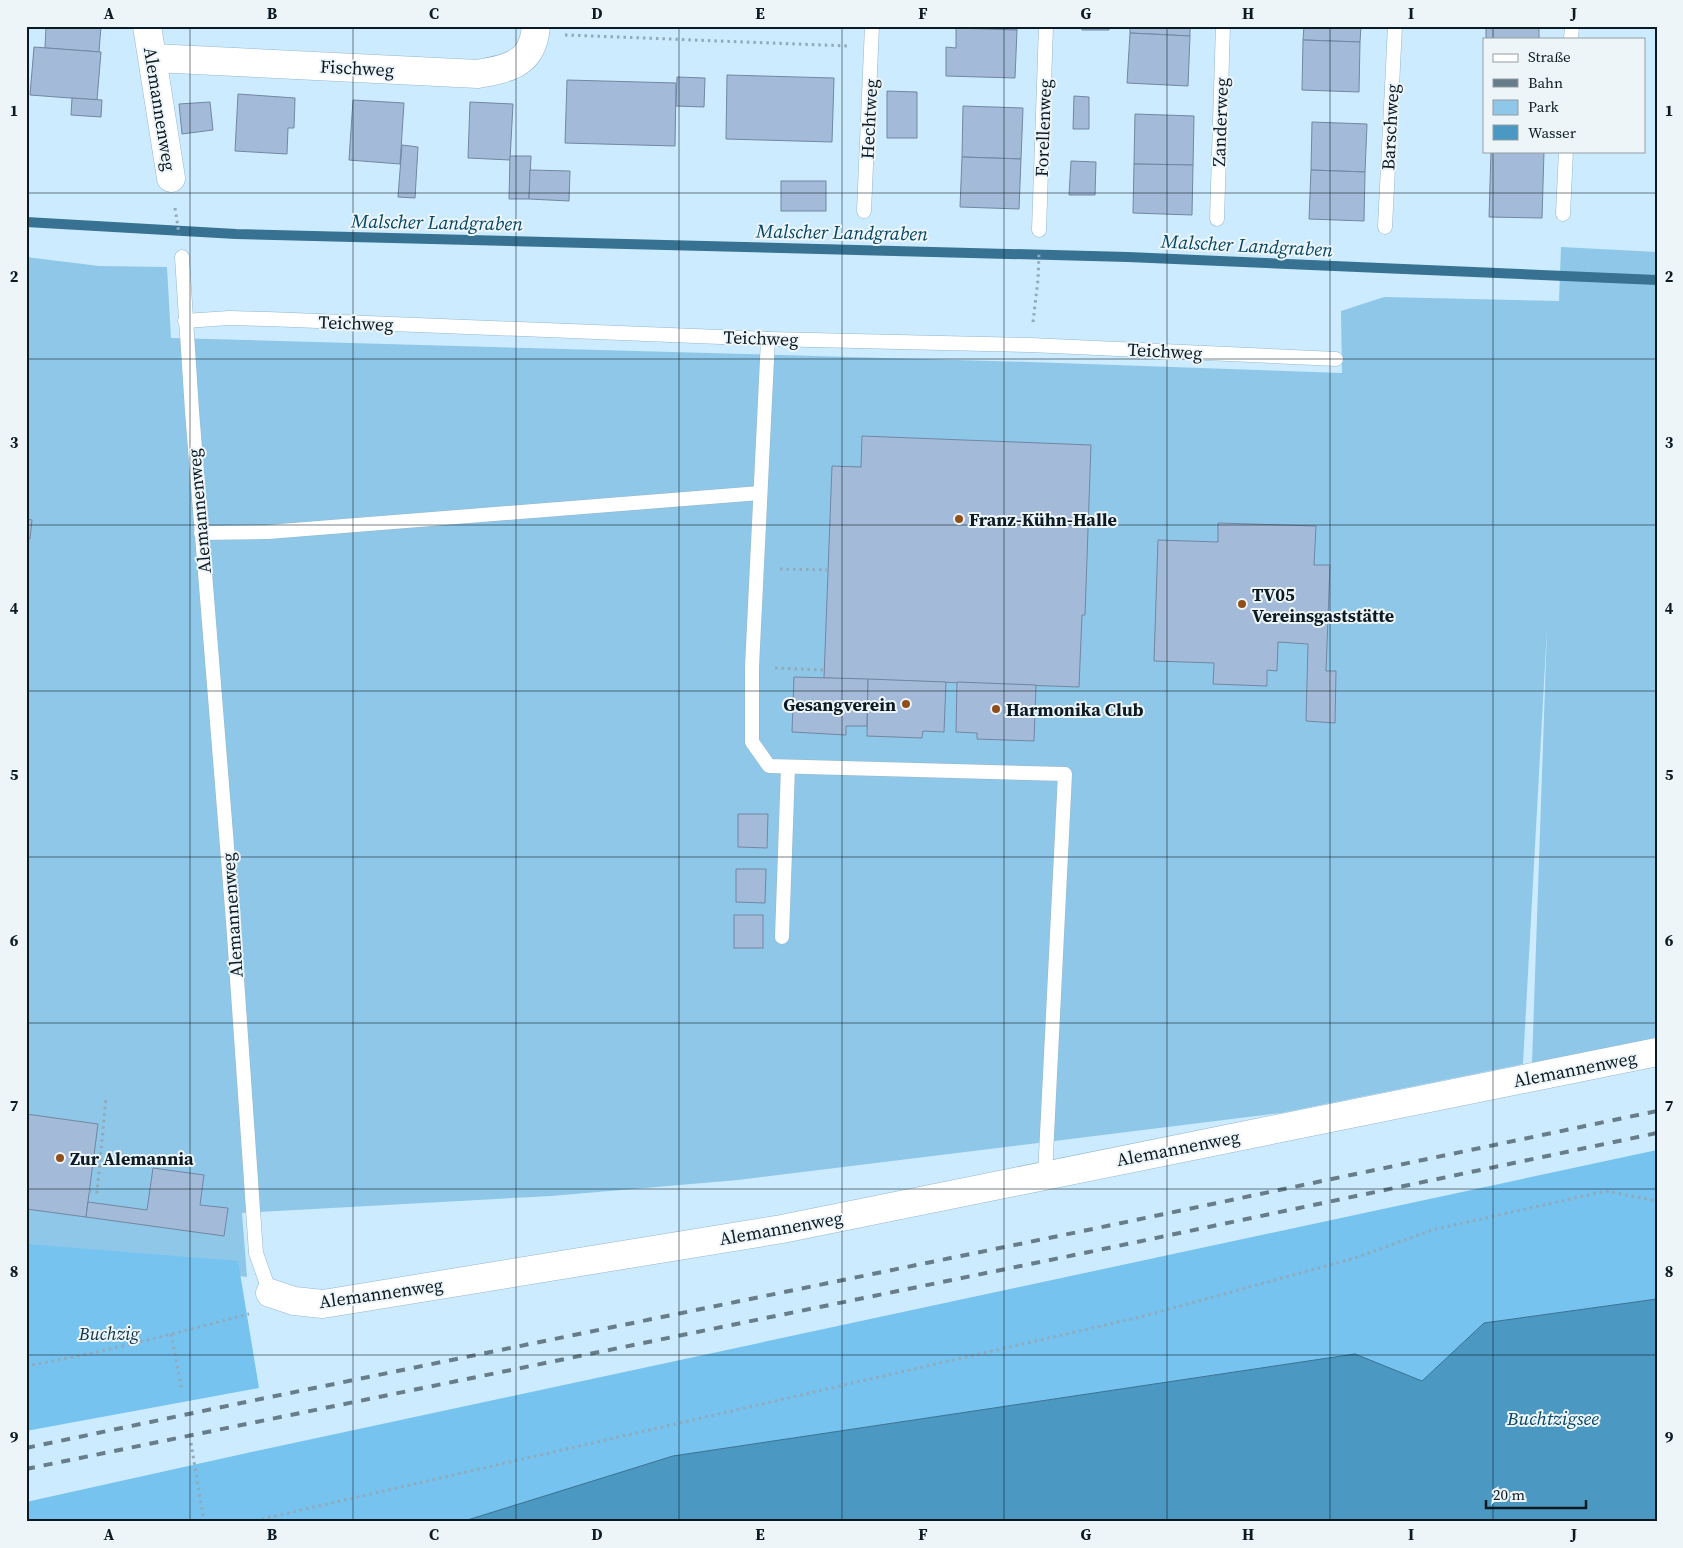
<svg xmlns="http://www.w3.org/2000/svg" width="1683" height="1548" font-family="'Source Serif 4',serif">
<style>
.green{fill:#8fc7e9}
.forest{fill:#76c3f0}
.water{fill:#4b98c3;stroke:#387293}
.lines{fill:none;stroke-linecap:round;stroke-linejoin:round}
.stream{stroke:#387293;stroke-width:10}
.building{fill:#a3bad8;stroke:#7187a3}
.lane-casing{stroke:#93b7ce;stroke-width:15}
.street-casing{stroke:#93b7ce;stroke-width:29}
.path{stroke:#91aaba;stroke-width:3;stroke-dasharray:2.5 4;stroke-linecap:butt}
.lane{stroke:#fff;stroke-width:14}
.street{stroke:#fff;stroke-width:28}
.rail{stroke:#677d8a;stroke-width:4;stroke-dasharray:9 9;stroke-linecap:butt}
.grid{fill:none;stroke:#0c1a23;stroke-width:1;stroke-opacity:0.55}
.poi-dot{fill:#904f1a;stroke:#edf5f9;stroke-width:2}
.labels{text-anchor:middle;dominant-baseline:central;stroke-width:4;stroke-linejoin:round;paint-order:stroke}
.street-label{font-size:18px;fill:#0c1a23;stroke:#edf5f9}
.poi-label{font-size:18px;font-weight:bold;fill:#0c1a23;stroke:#edf5f9;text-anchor:start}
.park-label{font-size:18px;font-style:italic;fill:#0f3244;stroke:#edf5f9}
.water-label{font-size:19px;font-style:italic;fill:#034563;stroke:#edf5f9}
.neatline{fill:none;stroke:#0c1a23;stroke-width:2}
.grid-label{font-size:16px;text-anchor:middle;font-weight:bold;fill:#0c1a23}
</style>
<rect width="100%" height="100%" fill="#cdebfe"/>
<polygon class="green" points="1561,247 1657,252 1657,1040 1532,1063 1547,629 1523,1064 1281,1113 738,1180 551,1196 242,1213 247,1277 26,1249 26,257 99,266 167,267 171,338 1030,362 1342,373 1341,311 1384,297 1559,301"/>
<g class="forest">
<polygon points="1657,1150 1657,1299 1485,1323 1422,1381 1355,1354 673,1456 461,1522 26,1522 26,1502 261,1450"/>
<polygon points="26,1244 238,1261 259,1388 26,1431"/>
</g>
<polygon class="water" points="1657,1299 1657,1522 461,1522 673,1456 1355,1354 1422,1381 1484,1323"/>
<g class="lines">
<polyline class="stream" points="26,222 236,234 1128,257 1657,280"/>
</g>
<g class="building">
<polygon points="46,26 101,26 99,52 45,48"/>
<polygon points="956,26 1017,26 1017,30 956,28"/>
<polygon points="1081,26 1109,26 1109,30 1082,30"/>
<polygon points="1130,26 1190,26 1190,36 1130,33"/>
<polygon points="1304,26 1361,26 1360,42 1303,40"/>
<rect x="1486" y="26" width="53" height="13"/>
<polygon points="956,28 1017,30 1015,78 946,76 946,47 956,48"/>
<polygon points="1130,33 1190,36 1188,86 1127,83"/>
<polygon points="1303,40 1360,42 1359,92 1302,90"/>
<polygon points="34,47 101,52 97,100 30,95"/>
<polygon points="727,75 834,78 832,142 726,139"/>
<polygon points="677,77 705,78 704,107 676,106"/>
<polygon points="567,80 676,83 675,146 565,143"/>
<polygon points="887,91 917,92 917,138 887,138"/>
<polygon points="238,94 295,98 294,128 288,128 287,154 235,151"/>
<polygon points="1074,96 1089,97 1089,129 1073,129"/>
<polygon points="72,98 102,100 101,117 71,115"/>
<polygon points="353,100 404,103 400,164 349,160"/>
<polygon points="210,102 213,130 182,134 179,104"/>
<polygon points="470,102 513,104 510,160 468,158"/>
<polygon points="963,106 1023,108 1021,159 962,157"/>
<polygon points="1135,114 1194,116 1193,165 1134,164"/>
<polygon points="1312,122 1367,124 1365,172 1311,170"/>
<polygon points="402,145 418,147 415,198 398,197"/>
<polygon points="1491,151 1544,151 1542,218 1489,217"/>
<polygon points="510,156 531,156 529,199 509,199"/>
<polygon points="962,157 1021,159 1019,209 960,207"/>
<polygon points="1071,161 1096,162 1095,195 1069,195"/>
<polygon points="1134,164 1193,165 1192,215 1133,213"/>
<polygon points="530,170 570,171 569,201 529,199"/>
<polygon points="1311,170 1365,172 1364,221 1309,219"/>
<rect x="781" y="181" width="45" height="30"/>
<polygon points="862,436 1091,445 1085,615 1082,615 1079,687 824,678 832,466 861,467"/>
<polygon points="26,519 32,520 30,539 26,539"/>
<polygon points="1218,523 1316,526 1314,565 1330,565 1326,671 1336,671 1335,723 1306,721 1308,644 1278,642 1277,671 1267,670 1267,686 1213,684 1214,663 1154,661 1158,540 1218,542"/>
<polygon points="794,677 868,679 867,726 846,726 846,735 792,732"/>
<polygon points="868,679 946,682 944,732 923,731 922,738 867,736"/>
<polygon points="957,682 1036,685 1034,741 977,739 977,733 956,732"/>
<polygon points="738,814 768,814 767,848 738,847"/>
<polygon points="736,869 766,869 765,903 736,902"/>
<rect x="734" y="915" width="29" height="33"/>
<polygon points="26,1114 98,1124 86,1217 26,1209"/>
<polygon points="153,1168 204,1175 200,1205 228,1208 224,1236 86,1217 88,1202 147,1210"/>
</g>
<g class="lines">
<defs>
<g id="lane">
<polyline points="1571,39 1572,26"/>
<polyline points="864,211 872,26"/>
<polyline points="1563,214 1566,151"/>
<polyline points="1217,219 1223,26"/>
<polyline points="1385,227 1395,26"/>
<polyline points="1039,230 1046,26"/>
<polyline points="182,257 192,411 233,921 256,1253 270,1293"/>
<polyline points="185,321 229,318 268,319 768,339 1030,345 1336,359"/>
<polyline points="768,339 752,667 752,742 769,766 1065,774 1045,1175"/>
<polyline points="201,533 268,532 760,493"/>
<polyline points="782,937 788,767"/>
</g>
<g id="street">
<polyline points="147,26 171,178"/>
<path d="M153 58 478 74C510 68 533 64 536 26"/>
<polyline points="270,1293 294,1301 323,1304 782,1229 1657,1052"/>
</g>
</defs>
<use href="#lane" class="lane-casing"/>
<use href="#street" class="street-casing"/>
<g class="path">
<polyline points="565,35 849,46"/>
<polyline points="175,208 179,234"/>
<polyline points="1033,322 1038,280 1039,253"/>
<polyline points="780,569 828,570"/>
<polyline points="775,668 825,670"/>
<polyline points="89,1191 97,1192 106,1098"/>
<polyline points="171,1334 182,1391"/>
<path d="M26 1366C101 1353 176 1333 249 1314"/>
<polyline points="191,1443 204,1522"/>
<polyline points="249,1522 1140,1317 1355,1258 1432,1230 1606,1191 1657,1201"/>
</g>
<use href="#lane" class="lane"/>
<use href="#street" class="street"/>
<g class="rail">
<polyline points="26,1448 241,1403 1083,1231 1657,1111"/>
<polyline points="26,1469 1089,1252 1657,1133"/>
</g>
</g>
<path class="grid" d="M190 26V1522M353 26V1522M516 26V1522M679 26V1522M842 26V1522M1004 26V1522M1167 26V1522M1330 26V1522M1493 26V39M1493 151V1522M26 193H1657M26 359H1657M26 525H1657M26 691H1657M26 857H1657M26 1023H1657M26 1189H1657M26 1355H1657"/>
<g class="poi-dot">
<circle cx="959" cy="519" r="5"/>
<circle cx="1242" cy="604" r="5"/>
<circle cx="906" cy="704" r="5"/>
<circle cx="996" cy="709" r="5"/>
<circle cx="60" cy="1158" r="5"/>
</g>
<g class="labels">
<g class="street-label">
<text transform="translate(357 68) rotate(3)">Fischweg</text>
<text transform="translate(160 109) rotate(81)">Alemannenweg</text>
<text transform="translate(869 119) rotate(-87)">Hechtweg</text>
<text transform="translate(1220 122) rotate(-88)">Zanderweg</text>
<text transform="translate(1390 127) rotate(-87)">Barschweg</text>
<text transform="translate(1043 128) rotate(-88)">Forellenweg</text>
<text transform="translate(356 323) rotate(2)">Teichweg</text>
<text transform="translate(761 338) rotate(2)">Teichweg</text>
<text transform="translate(1165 351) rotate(3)">Teichweg</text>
<text transform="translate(199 511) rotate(-95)">Alemannenweg</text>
<text transform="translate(232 915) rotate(-94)">Alemannenweg</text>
<text transform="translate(1575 1069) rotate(-11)">Alemannenweg</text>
<text transform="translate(1178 1148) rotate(-11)">Alemannenweg</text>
<text transform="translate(781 1228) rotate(-10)">Alemannenweg</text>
<text transform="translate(381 1293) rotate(-8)">Alemannenweg</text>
</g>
<g class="poi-label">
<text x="969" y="519">Franz-Kühn-Halle</text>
<text x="1252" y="594">TV05<tspan x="1252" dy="21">Vereinsgaststätte</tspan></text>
<text x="896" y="704" text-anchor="end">Gesangverein</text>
<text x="1006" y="709">Harmonika Club</text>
<text x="70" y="1158">Zur Alemannia</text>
</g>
<g class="park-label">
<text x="109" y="1333">Buchzig</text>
</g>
<g class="water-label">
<text transform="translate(437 222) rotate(1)">Malscher Landgraben</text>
<text transform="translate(842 232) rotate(1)">Malscher Landgraben</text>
<text transform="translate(1247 245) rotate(3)">Malscher Landgraben</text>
<text x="1553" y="1418">Buchtzigsee</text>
</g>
</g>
<rect width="1683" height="1548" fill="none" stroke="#edf5f9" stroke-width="55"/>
<rect x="1483" y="38" width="162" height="115" fill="#edf5f9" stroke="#939da3"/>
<rect x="1493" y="54" width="25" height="8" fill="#ffffff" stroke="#939da3"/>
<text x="1528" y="62" font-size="15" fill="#0c1a23">Straße</text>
<rect x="1493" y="79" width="25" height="8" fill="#677d8a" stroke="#939da3"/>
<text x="1528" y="88" font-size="15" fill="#0c1a23">Bahn</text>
<rect x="1493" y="100" width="25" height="15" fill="#8fc7e9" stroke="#939da3"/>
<text x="1528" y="112" font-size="15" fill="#0c1a23">Park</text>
<rect x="1493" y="125" width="25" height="15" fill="#4b98c3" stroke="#939da3"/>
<text x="1528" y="138" font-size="15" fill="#0c1a23">Wasser</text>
<path d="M1486 1500v8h100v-8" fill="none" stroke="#0c1a23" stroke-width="2.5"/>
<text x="1493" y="1500" font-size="15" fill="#0c1a23" stroke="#edf5f9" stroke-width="4" paint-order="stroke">20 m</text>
<rect x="28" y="28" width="1628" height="1492" class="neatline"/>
<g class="grid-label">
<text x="109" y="19">A</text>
<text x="272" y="19">B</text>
<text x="434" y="19">C</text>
<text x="597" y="19">D</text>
<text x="760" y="19">E</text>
<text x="923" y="19">F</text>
<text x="1086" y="19">G</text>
<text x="1248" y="19">H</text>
<text x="1411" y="19">I</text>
<text x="1574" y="19">J</text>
<text x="14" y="116">1</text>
<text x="1669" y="116">1</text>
<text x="14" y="282">2</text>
<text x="1669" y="282">2</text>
<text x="14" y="448">3</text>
<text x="1669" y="448">3</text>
<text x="14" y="614">4</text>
<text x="1669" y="614">4</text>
<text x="14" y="780">5</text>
<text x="1669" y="780">5</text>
<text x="14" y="946">6</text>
<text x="1669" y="946">6</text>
<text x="14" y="1111">7</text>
<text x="1669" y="1111">7</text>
<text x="14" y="1277">8</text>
<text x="1669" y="1277">8</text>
<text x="14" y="1443">9</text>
<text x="1669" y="1443">9</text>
<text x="109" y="1540">A</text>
<text x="272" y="1540">B</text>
<text x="434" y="1540">C</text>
<text x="597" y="1540">D</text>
<text x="760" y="1540">E</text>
<text x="923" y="1540">F</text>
<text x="1086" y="1540">G</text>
<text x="1248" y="1540">H</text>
<text x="1411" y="1540">I</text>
<text x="1574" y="1540">J</text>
</g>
</svg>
